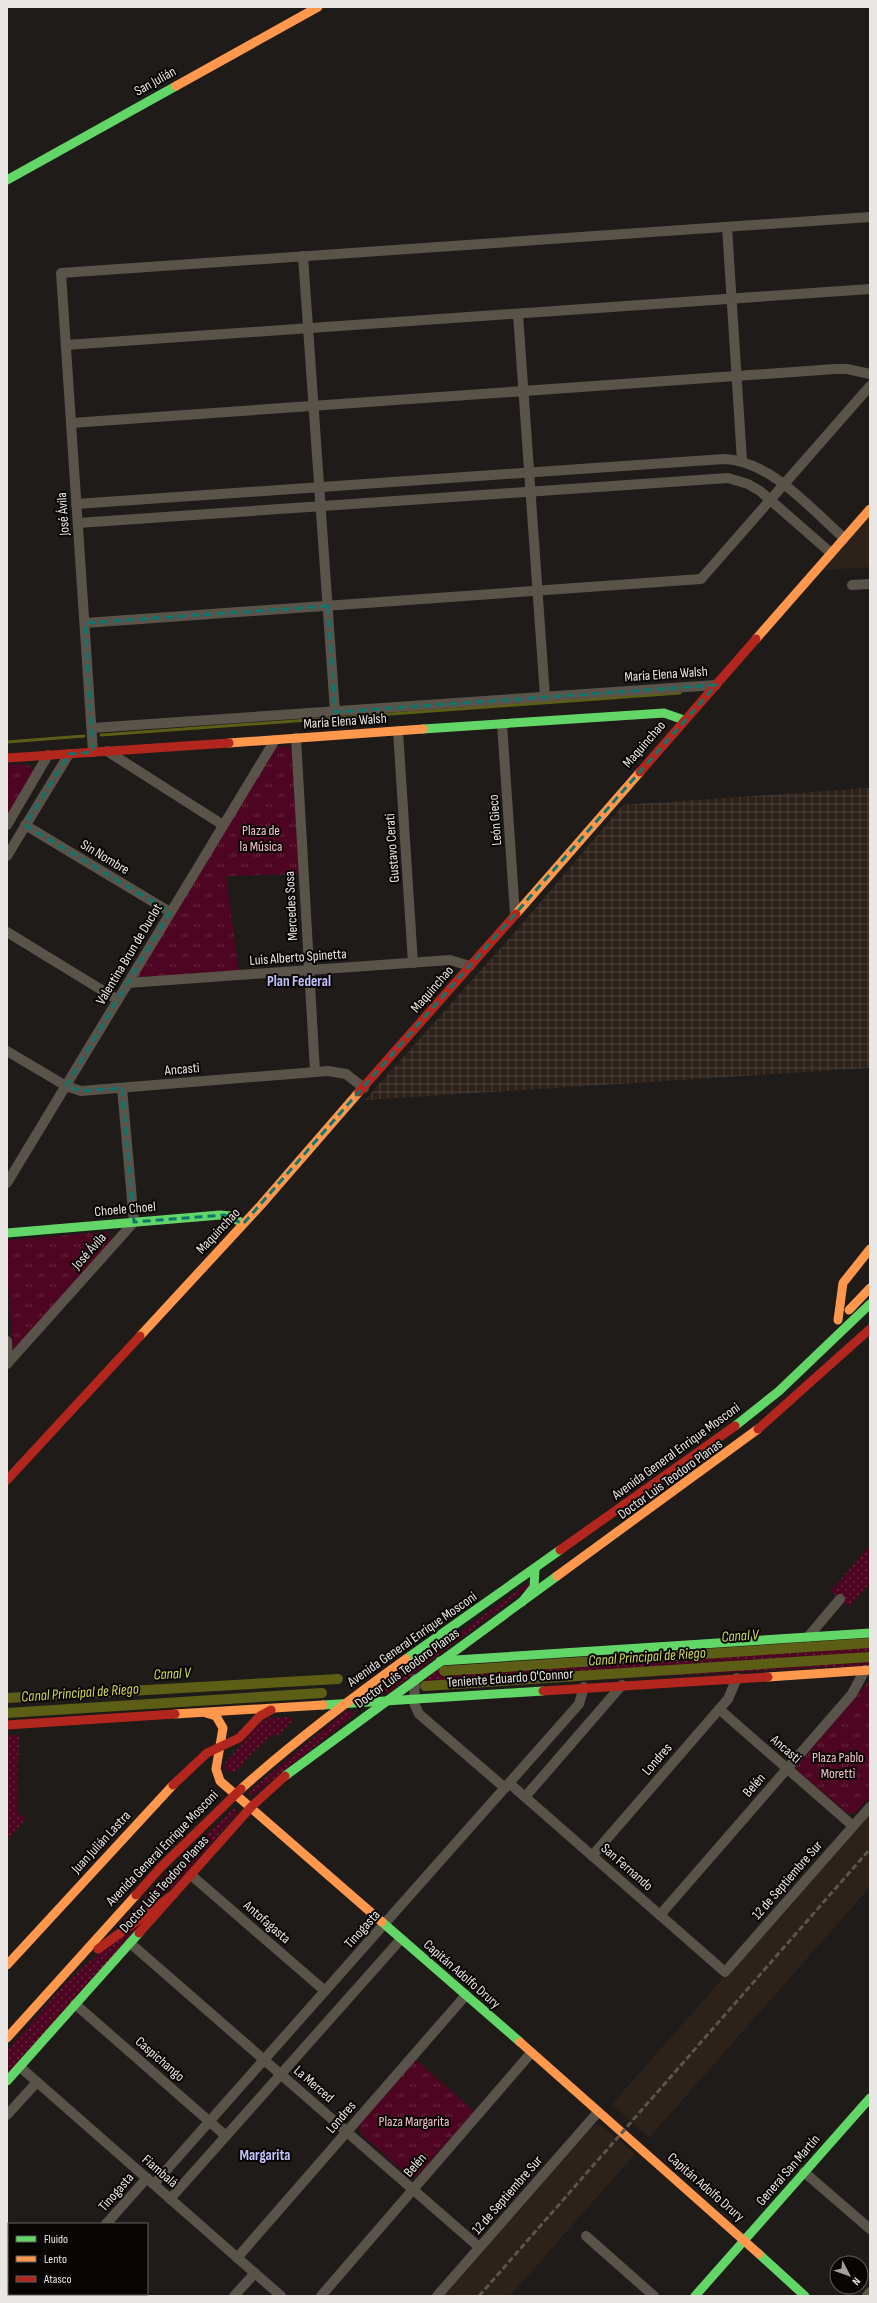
<svg xmlns="http://www.w3.org/2000/svg" width="877" height="2303" font-family="'Sofia Sans Condensed',sans-serif">
<style>
.built{fill:#2c221a}
.industrial{fill:url(#industrial-grid)}
.grass{fill:url(#grass-dots)}
.park{fill:url(#park-tufts)}
.lines{fill:none;stroke-linecap:round;stroke-linejoin:round}
.stream{stroke:#5d5e15;stroke-width:3}
.canal{stroke:#5d5e15;stroke-width:10}
.street{stroke:#595349;stroke-width:10}
.fast{stroke:#63d668;stroke-width:9}
.slow{stroke:#ff974d;stroke-width:9}
.jam{stroke:#b3261e;stroke-width:9}
.rail{stroke:#59554f;stroke-width:3;stroke-dasharray:6 3;stroke-linecap:butt}
.marked{fill:none;stroke:#0f766e;stroke-width:3;stroke-dasharray:8 5;stroke-linejoin:round}
.labels{text-anchor:middle;dominant-baseline:central;stroke-width:4;stroke-linejoin:round;paint-order:stroke}
.street-label{font-size:14px;fill:#eae6e3;stroke:#080605}
.park-label{font-size:14px;fill:#f5c1cb;stroke:#080605}
.neighbourhood-label{font-size:15px;font-weight:bold;fill:#c4c2fc;stroke:#080605}
.water-label{font-size:15px;font-style:italic;fill:#d4da57;stroke:#080605}
</style>
<defs>
<pattern id="industrial-grid" width="8" height="8" patternUnits="userSpaceOnUse"><rect width="8" height="8" fill="#2c221a"/><path d="M0 4h8M4 0v8" fill="none" stroke="#4b423b"/></pattern>
<pattern id="grass-dots" width="8" height="8" patternUnits="userSpaceOnUse"><rect width="8" height="8" fill="#4e0522"/><path d="M2 2h.1M6 6h.1" fill="none" stroke="#682942" stroke-width="1.8" stroke-linecap="round"/></pattern>
<pattern id="park-tufts" width="24" height="20" patternUnits="userSpaceOnUse"><rect width="24" height="20" fill="#4e0522"/><path d="M3 7l-1-3M5 7V3M7 7l1-3M15 17l-1-3M17 17v-4M19 17l1-3" fill="none" stroke="#682942"/></pattern>
</defs>
<rect width="100%" height="100%" fill="#1e1b19"/>
<g class="built">
<polygon points="870,516 870,567 822,570"/>
<polygon points="870,1811 870,1887 649,2138 612,2104"/>
<polygon points="596,2124 605,2128 635,2154 510,2296 443,2296 591,2127"/>
</g>
<polygon class="industrial" points="870,788 870,1068 365,1100 522,924 623,805"/>
<g class="grass">
<polygon points="870,1545 870,1583 849,1607 831,1591"/>
<polygon points="527,1584 530,1586 388,1693 381,1693 379,1690"/>
<polygon points="870,1639 870,1665 420,1689 420,1684 440,1668"/>
<polygon points="346,1711 352,1711 354,1715 251,1797 249,1791"/>
<polygon points="289,1717 293,1720 278,1736 273,1734 245,1760 244,1763 236,1771 230,1773 224,1767 226,1762 260,1723 269,1718"/>
<polygon points="7,1735 19,1735 17,1811 26,1819 7,1840"/>
<polygon points="234,1808 238,1812 175,1885 122,1923 164,1876"/>
<polygon points="152,1912 7,2074 7,2051 65,1984 84,1966"/>
</g>
<g class="park">
<polygon points="289,746 292,753 299,874 226,876 239,972 139,977 138,975 275,747"/>
<polygon points="23,764 30,766 33,770 7,819 7,765"/>
<polygon points="106,1232 112,1240 14,1349 13,1348 7,1276 8,1240"/>
<polygon points="870,1680 870,1797 855,1813 848,1814 799,1772 797,1766"/>
<polygon points="416,2060 474,2111 419,2174 414,2177 408,2175 361,2134 359,2129 361,2123"/>
</g>
<g class="lines">
<g class="stream">
<polyline points="101,735 680,693"/>
<polyline points="7,742 84,736"/>
</g>
<g class="canal">
<polyline points="444,1671 870,1643"/>
<polyline points="425,1686 870,1657"/>
<polyline points="7,1698 338,1679"/>
<polyline points="7,1713 322,1693"/>
</g>
<g class="street">
<polyline points="727,227 742,461"/>
<polyline points="303,256 335,712"/>
<polyline points="518,314 545,697"/>
<polyline points="66,345 870,289"/>
<polyline points="71,423 835,369 847,369 870,374"/>
<path d="M76 504 724 459C771 461 811 509 844 538"/>
<polyline points="78,523 728,478 748,484 760,491 831,553"/>
<polyline points="852,585 870,584"/>
<polyline points="85,623 701,579 870,386"/>
<polyline points="502,724 515,914"/>
<polyline points="92,728 716,685"/>
<polyline points="398,731 413,963"/>
<polyline points="296,738 315,1072"/>
<polyline points="107,751 223,825"/>
<polyline points="93,752 61,273 870,217"/>
<polyline points="7,825 48,755"/>
<polyline points="25,825 170,912"/>
<polyline points="7,856 69,754"/>
<polyline points="7,932 118,1000"/>
<polyline points="128,983 450,960 470,966"/>
<polyline points="7,1051 66,1086 81,1091 328,1071 346,1074 364,1088"/>
<polyline points="7,1183 275,740"/>
<polyline points="7,1341 8,1363"/>
<polyline points="7,1364 134,1222 122,1088"/>
<polyline points="808,1637 840,1599"/>
<polyline points="415,1679 414,1703 419,1714 505,1788"/>
<polyline points="719,1709 853,1826"/>
<polyline points="509,1783 725,1972 870,1807"/>
<polyline points="525,1797 622,1685"/>
<polyline points="592,1856 728,1699 737,1678"/>
<polyline points="191,1875 325,1991"/>
<polyline points="660,1915 852,1694 865,1670"/>
<polyline points="130,1943 479,2247"/>
<polyline points="75,2004 226,2136"/>
<polyline points="20,2067 281,2296"/>
<polyline points="7,2115 37,2082"/>
<polyline points="804,2172 870,2229"/>
<polyline points="154,2184 579,1704 584,1687"/>
<polyline points="170,2199 401,1939"/>
<polyline points="106,2224 147,2178"/>
<polyline points="586,2236 654,2296"/>
<polyline points="237,2258 466,1995"/>
<polyline points="234,2296 255,2273"/>
<polyline points="321,2296 531,2053"/>
<polyline points="437,2296 598,2112"/>
<polyline points="867,2296 870,2292"/>
</g>
<g class="fast">
<polyline points="7,180 176,86"/>
<polyline points="423,729 664,713 684,720"/>
<polyline points="7,1233 220,1215 231,1216 243,1224"/>
<polyline points="735,1426 779,1391 870,1304"/>
<polyline points="522,1602 534,1587 535,1569"/>
<polyline points="406,1659 560,1550"/>
<polyline points="440,1661 870,1633"/>
<polyline points="323,1705 543,1691"/>
<polyline points="285,1776 557,1576"/>
<polyline points="382,1922 520,2042"/>
<polyline points="7,2081 139,1933"/>
<polyline points="759,2254 805,2296"/>
<polyline points="695,2296 870,2098"/>
</g>
<g class="slow">
<polyline points="176,86 318,7"/>
<polyline points="756,639 870,509"/>
<polyline points="229,743 423,729"/>
<polyline points="516,914 640,772"/>
<polyline points="849,1310 870,1288"/>
<polyline points="838,1320 843,1283 870,1249"/>
<polyline points="140,1336 261,1205 359,1092"/>
<polyline points="557,1576 758,1429"/>
<polyline points="768,1677 870,1670"/>
<polyline points="206,1713 216,1716 223,1728 216,1769 220,1781 382,1922"/>
<polyline points="175,1714 323,1705"/>
<path d="M241 1789C293 1742 349 1700 406 1659"/>
<polyline points="7,1965 173,1785"/>
<polyline points="7,2038 136,1895"/>
<polyline points="520,2042 759,2254"/>
</g>
<g class="jam">
<polyline points="7,758 229,743"/>
<polyline points="640,772 756,639"/>
<polyline points="359,1092 516,914"/>
<polyline points="758,1429 870,1329"/>
<polyline points="7,1480 140,1336"/>
<polyline points="560,1550 735,1426"/>
<polyline points="543,1691 768,1677"/>
<polyline points="7,1725 175,1714"/>
<polyline points="173,1785 207,1753 239,1738 260,1716 271,1710"/>
<polyline points="136,1895 161,1867 241,1789"/>
<polyline points="139,1933 251,1807 285,1776"/>
<polyline points="98,1949 174,1894"/>
</g>
<polyline class="rail" points="479,2296 870,1849"/>
</g>
<path class="marked" d="M328 606 335 712 716 685 243 1224 225 1215 134 1222 122 1088 81 1091 66 1086 170 912 25 825 69 754 93 752 85 623Z"/>
<g class="labels">
<g class="street-label">
<text transform="translate(155 81) rotate(-29)">San Julián</text>
<text transform="translate(63 514) rotate(-94)">José Ávila</text>
<text transform="translate(666 674) rotate(-4)">María Elena Walsh</text>
<text transform="translate(345 721) rotate(-4)">María Elena Walsh</text>
<text transform="translate(644 744) rotate(-49)">Maquinchao</text>
<text transform="translate(495 820) rotate(-94)">León Gieco</text>
<text transform="translate(392 848) rotate(-94)">Gustavo Cerati</text>
<text transform="translate(105 857) rotate(31)">Sin Nombre</text>
<text transform="translate(291 906) rotate(-93)">Mercedes Sosa</text>
<text transform="translate(129 954) rotate(-59)">Valentina Brun de Duclot</text>
<text transform="translate(298 957) rotate(-4)">Luis Alberto Spinetta</text>
<text transform="translate(432 989) rotate(-49)">Maquinchao</text>
<text transform="translate(182 1069) rotate(-5)">Ancasti</text>
<text transform="translate(125 1209) rotate(-5)">Choele Choel</text>
<text transform="translate(218 1231) rotate(-47)">Maquinchao</text>
<text transform="translate(89 1251) rotate(-48)">José Ávila</text>
<text transform="translate(676 1451) rotate(-36)">Avenida General Enrique Mosconi</text>
<text transform="translate(670 1479) rotate(-36)">Doctor Luis Teodoro Planas</text>
<text transform="translate(412 1639) rotate(-35)">Avenida General Enrique Mosconi</text>
<text transform="translate(407 1668) rotate(-36)">Doctor Luis Teodoro Planas</text>
<text transform="translate(510 1678) rotate(-4)">Teniente Eduardo O'Connor</text>
<text transform="translate(786 1749) rotate(41)">Ancasti</text>
<text transform="translate(657 1759) rotate(-49)">Londres</text>
<text transform="translate(754 1785) rotate(-49)">Belén</text>
<text transform="translate(101 1842) rotate(-47)">Juan Julián Lastra</text>
<text transform="translate(162 1848) rotate(-46)">Avenida General Enrique Mosconi</text>
<text transform="translate(627 1867) rotate(41)">San Fernando</text>
<text transform="translate(787 1880) rotate(-49)">12 de Septiembre Sur</text>
<text transform="translate(164 1884) rotate(-48)">Doctor Luis Teodoro Planas</text>
<text transform="translate(267 1922) rotate(41)">Antofagasta</text>
<text transform="translate(362 1929) rotate(-48)">Tinogasta</text>
<text transform="translate(462 1974) rotate(41)">Capitán Adolfo Drury</text>
<text transform="translate(160 2059) rotate(41)">Caspichango</text>
<text transform="translate(314 2084) rotate(41)">La Merced</text>
<text transform="translate(341 2117) rotate(-49)">Londres</text>
<text transform="translate(415 2165) rotate(-49)">Belén</text>
<text transform="translate(788 2170) rotate(-49)">General San Martín</text>
<text transform="translate(160 2171) rotate(41)">Fiambalá</text>
<text transform="translate(706 2187) rotate(41)">Capitán Adolfo Drury</text>
<text transform="translate(116 2192) rotate(-49)">Tinogasta</text>
<text transform="translate(507 2195) rotate(-49)">12 de Septiembre Sur</text>
</g>
<g class="park-label">
<text x="261" y="830">Plaza de<tspan x="261" dy="16">la Música</tspan></text>
<text x="838" y="1757">Plaza Pablo<tspan x="838" dy="16">Moretti</tspan></text>
<text x="414" y="2121">Plaza Margarita</text>
</g>
<g class="neighbourhood-label">
<text x="299" y="981">Plan Federal</text>
<text x="265" y="2155">Margarita</text>
</g>
<g class="water-label">
<text transform="translate(740 1636) rotate(-4)">Canal V</text>
<text transform="translate(647 1657) rotate(-4)">Canal Principal de Riego</text>
<text transform="translate(172 1674) rotate(-3)">Canal V</text>
<text transform="translate(80 1693) rotate(-4)">Canal Principal de Riego</text>
</g>
</g>
<rect width="877" height="2303" fill="none" stroke="#eae6e3" stroke-width="16"/>
<rect x="8" y="2223" width="140" height="72" fill="#080605" stroke="#62605e"/>
<rect x="16" y="2236" width="20" height="6" fill="#63d668" stroke="#62605e"/>
<text x="44" y="2243" font-size="12" fill="#eae6e3">Fluido</text>
<rect x="16" y="2256" width="20" height="6" fill="#ff974d" stroke="#62605e"/>
<text x="44" y="2263" font-size="12" fill="#eae6e3">Lento</text>
<rect x="16" y="2276" width="20" height="6" fill="#b3261e" stroke="#62605e"/>
<text x="44" y="2283" font-size="12" fill="#eae6e3">Atasco</text>
<g transform="translate(849 2275) rotate(131)"><circle r="19" fill="#080605" stroke="#62605e"/>
<path d="M0-3L7 15L0 10L-7 15Z" fill="#a39f9c"/>
<text y="-6" font-size="11" font-weight="bold" text-anchor="middle" fill="#eae6e3">N</text>
</g>
</svg>
